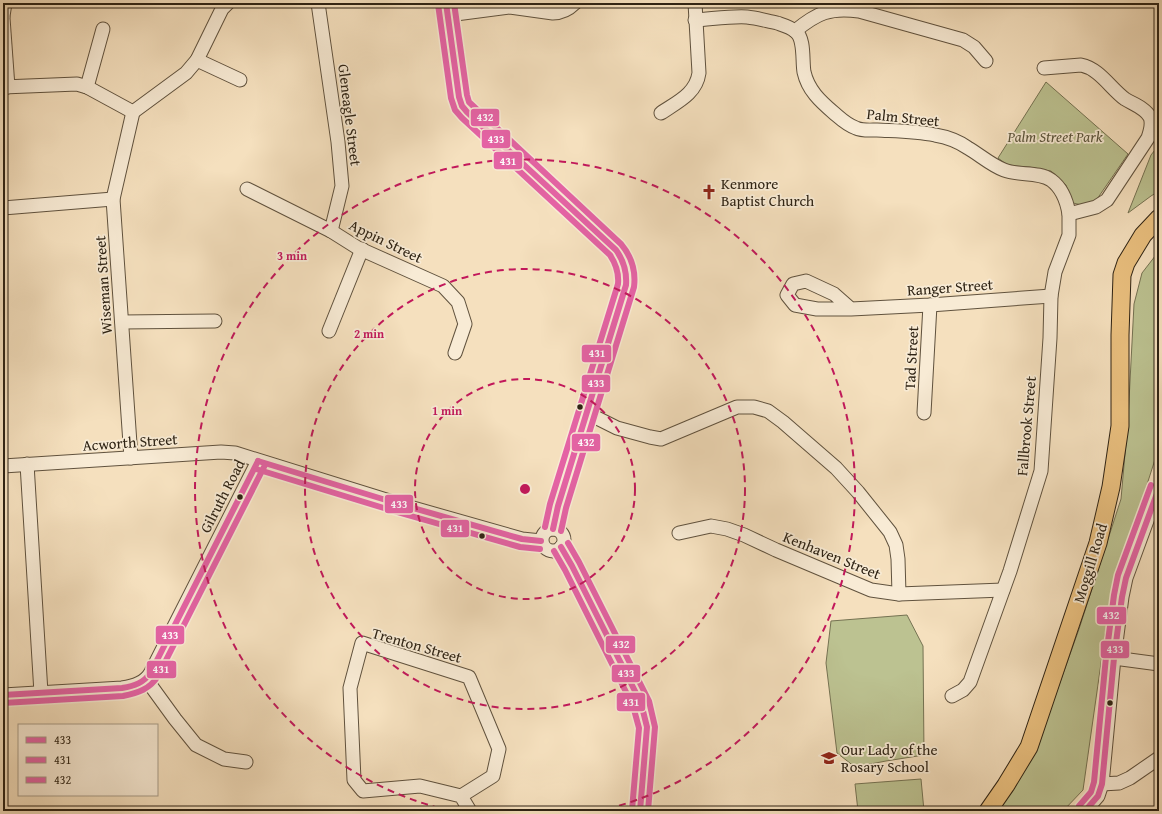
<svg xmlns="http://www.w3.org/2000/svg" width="1162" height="814" font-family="'Gentium Book Plus',serif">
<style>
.green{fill:#bcc291;stroke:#757252}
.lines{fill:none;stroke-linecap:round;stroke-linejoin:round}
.minor-casing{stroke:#60523e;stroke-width:15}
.major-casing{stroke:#2e2314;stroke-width:19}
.minor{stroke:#f8ebd5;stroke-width:13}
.major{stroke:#eac07f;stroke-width:17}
.bus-1-casing{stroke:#f8ebd5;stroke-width:9}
.bus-2-casing{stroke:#f8ebd5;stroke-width:9}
.bus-3-casing{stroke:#f8ebd5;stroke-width:9}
.bus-1{stroke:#e463a4;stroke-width:6}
.bus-2{stroke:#e463a4;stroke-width:6}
.bus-3{stroke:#e463a4;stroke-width:6}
.ring{fill:none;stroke:#c2185b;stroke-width:2;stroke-dasharray:7 5}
.bus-dot{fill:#2e2314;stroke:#f8ebd5;stroke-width:1.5}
.labels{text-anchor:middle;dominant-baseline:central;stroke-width:3.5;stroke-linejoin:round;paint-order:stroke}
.street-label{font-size:15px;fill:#2e2314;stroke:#f8ebd5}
.park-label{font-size:15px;font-style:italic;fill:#59533a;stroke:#f8ebd5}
.poi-label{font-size:15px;fill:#2e2314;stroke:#f8ebd5;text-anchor:start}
.centre{fill:#c2185b;stroke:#f8ebd5;stroke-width:2}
.ring-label{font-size:12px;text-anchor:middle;font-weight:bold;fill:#c2185b;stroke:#f8ebd5;stroke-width:3.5;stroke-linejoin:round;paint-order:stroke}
.line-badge{stroke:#f8ebd5;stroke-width:1.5}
.badge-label{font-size:11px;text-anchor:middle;font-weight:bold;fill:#fff}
</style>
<rect width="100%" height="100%" fill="#f5e0be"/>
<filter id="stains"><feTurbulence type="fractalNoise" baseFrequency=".005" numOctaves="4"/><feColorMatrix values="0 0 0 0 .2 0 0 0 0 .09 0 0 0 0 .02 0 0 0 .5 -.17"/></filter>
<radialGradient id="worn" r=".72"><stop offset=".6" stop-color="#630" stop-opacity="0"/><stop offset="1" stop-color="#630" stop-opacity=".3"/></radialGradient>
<g class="green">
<polygon points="1046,82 1128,154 1095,202 1086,206 1073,203 1066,185 1051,171 1029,167 1015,166 1006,164 998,158"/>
<polygon points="1159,145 1159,191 1151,196 1128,213 1151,155"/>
<polygon points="1159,251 1159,447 1119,572 1105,635 1083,790 1063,811 998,811 1034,755 1079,629 1121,499 1128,420 1134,304 1142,273"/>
<polygon points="907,615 923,646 924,755 886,761 855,767 837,753 826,663 831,621"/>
<polygon points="921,779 924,811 858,811 855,784"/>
</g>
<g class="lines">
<defs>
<g id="minor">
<polyline points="318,3 338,142 342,186 331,231"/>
<path d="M446 3 459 97 462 106 467 112 616 250C625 262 627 270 626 285L558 506 553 529"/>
<path d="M448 15 510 7 553 13C562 13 568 10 575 3"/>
<polyline points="3,16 5,3"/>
<polyline points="3,18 8,87"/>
<path d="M695 20C712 19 731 16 747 17 757 18 767 21 777 23 783 25 791 27 796 32 805 39 802 61 804 72 808 90 820 101 834 113 841 119 847 125 856 128 862 131 871 130 877 130 896 131 916 131 935 135 947 137 958 141 968 148 980 155 991 165 1004 170 1019 176 1038 171 1051 180 1062 188 1067 202 1069 214L1096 207 1107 200 1148 138C1150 132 1153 124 1150 117 1145 108 1133 104 1125 99 1110 88 1100 69 1081 65L1044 68"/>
<path d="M795 31C817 13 830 7 859 11L963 40 974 47 986 61"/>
<polyline points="197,60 240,80"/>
<polyline points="3,87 77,84 87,87 133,112"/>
<polyline points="87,87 103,29"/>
<polyline points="133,112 186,73 197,60 222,9 228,3"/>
<path d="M661 113C677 102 696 94 699 73L695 3"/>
<polyline points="247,189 331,231 358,248 443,286 458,302 465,324 455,353"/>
<polyline points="3,208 113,199"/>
<polyline points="851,309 817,309 795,305 787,295 793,284 806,281 834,294 851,309 930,305 1051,296"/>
<polyline points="122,322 215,321"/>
<polyline points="329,331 362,249"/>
<polyline points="587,413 617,428 650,437 661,439 737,407 754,407 768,411 783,422 836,468 858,492 890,532 896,545 898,559 899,594"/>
<polyline points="924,413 930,305"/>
<polyline points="131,458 113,199 133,112"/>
<polyline points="27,464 41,693"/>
<polyline points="3,466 221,452 235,453 399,504 522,539 541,541"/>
<circle cx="553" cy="540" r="11"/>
<polyline points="679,533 711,526 727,529 744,535 776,550 871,590 899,594 1003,590"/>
<polyline points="561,547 572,566 641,703 647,727 640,811"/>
<polyline points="1114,658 1159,664"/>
<polyline points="146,679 175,719 196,745 224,759 246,762"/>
<path d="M3 695 122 688C134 686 145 683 151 672L258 461"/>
<polyline points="952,696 963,690 970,682 1010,571 1041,471 1050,338 1051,296 1055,272 1069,235 1069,214"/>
<polyline points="1102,784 1119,783 1130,778 1159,758"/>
<polyline points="461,796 493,776 499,749 469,677 362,643 350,688 354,780 363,791 420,786 461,796 470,811"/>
<polyline points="1085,811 1098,796 1102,784 1114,658 1122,597 1126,578 1159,488"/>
</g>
<polyline id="major" points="988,811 1006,785 1029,747 1098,543 1111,487 1120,426 1120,335 1122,275 1126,263 1143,235 1159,218"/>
</defs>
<use href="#minor" class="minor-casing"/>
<use href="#major" class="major-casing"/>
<use href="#minor" class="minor"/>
<use href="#major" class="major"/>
<defs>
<g id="bus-1">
<path d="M446 3 459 97 462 106 467 112 616 250C624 261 627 271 626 285L558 506 553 529"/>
<polyline points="258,461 399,504 522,539 541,541"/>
<polyline points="561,547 572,566 641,703 647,727 640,811"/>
<path d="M3 695 122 688C134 686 144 683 151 672L258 461"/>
<polyline points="1085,811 1098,796 1102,784 1114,658 1122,597 1126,578 1159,488"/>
</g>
<g id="bus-2">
<path d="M438 4 451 98 455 110 462 118 610 255C616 264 619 273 618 284L550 504 545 527"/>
<polyline points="256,469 397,512 520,547 540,549"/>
<polyline points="554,551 565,570 633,706 639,728 632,810"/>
<path d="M3 703 123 696C138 693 150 689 158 676L265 465"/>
</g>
<g id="bus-3">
<path d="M454 3 467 95 469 102 621 244C632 257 636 271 634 287L566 508 561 531"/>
<polyline points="568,543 579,562 649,701 655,727 648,811"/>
<polyline points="1079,806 1091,792 1094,782 1106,657 1114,595 1118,575 1151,485"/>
</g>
</defs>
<use href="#bus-1" class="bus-1-casing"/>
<use href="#bus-2" class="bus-2-casing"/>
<use href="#bus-3" class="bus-3-casing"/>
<use href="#bus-1" class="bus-1"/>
<use href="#bus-2" class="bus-2"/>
<use href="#bus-3" class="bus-3"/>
</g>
<g class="ring">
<circle cx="525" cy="489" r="110"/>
<circle cx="525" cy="489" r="220"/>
<path d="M451 811A330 330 0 1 1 599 811"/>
</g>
<defs>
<symbol id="church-bare" viewBox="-9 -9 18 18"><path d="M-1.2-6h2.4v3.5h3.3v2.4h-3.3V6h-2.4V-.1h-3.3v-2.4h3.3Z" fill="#8f2418" stroke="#f8ebd5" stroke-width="2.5" paint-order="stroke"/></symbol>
<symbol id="school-bare" viewBox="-9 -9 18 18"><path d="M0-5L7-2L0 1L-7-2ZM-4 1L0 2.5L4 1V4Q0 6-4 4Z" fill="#8f2418" stroke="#f8ebd5" stroke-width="2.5" paint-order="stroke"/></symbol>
</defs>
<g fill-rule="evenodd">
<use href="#church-bare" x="698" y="181" width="22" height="22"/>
<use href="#school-bare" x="818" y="747" width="22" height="22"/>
</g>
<g class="bus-dot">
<circle cx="580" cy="407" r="3.5"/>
<circle cx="240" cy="497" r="3.5"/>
<circle cx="482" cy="536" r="3.5"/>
<circle cx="1110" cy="703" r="3.5"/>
</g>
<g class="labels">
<g class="street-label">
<text transform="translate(350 115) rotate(83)">Gleneagle Street</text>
<text transform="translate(903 117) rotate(6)">Palm Street</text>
<text transform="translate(386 241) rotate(26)">Appin Street</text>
<text transform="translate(103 285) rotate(-94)">Wiseman Street</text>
<text transform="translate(950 287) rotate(-4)">Ranger Street</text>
<text transform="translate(911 358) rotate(-87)">Tad Street</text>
<text transform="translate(1026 426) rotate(-85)">Fallbrook Street</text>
<text transform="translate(130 442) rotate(-4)">Acworth Street</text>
<text transform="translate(222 496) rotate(-63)">Gilruth Road</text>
<text transform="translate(832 555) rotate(22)">Kenhaven Street</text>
<text transform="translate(1090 563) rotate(-73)">Moggill Road</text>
<text transform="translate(417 645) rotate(16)">Trenton Street</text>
</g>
<g class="park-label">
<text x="1055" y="136">Palm Street Park</text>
</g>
<g class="poi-label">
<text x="721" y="183">Kenmore<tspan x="721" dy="17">Baptist Church</tspan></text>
<text x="841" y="749">Our Lady of the<tspan x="841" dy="17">Rosary School</tspan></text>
</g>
</g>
<circle cx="525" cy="489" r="6" class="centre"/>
<g class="ring-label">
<text x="292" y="260">3 min</text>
<text x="369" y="338">2 min</text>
<text x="447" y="415">1 min</text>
</g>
<g class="line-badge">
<rect x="470" y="108" width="30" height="19" rx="4" fill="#e463a4"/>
<rect x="481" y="129" width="30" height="20" rx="4" fill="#e463a4"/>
<rect x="493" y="151" width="30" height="19" rx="4" fill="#e463a4"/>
<rect x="581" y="344" width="31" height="19" rx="4" fill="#e463a4"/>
<rect x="581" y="374" width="30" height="19" rx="4" fill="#e463a4"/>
<rect x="571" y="433" width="30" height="19" rx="4" fill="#e463a4"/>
<rect x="384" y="494" width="30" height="20" rx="4" fill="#e463a4"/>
<rect x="440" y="519" width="30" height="19" rx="4" fill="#e463a4"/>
<rect x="1096" y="606" width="31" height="19" rx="4" fill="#e463a4"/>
<rect x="155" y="625" width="30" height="20" rx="4" fill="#e463a4"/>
<rect x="605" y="635" width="31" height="19" rx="4" fill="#e463a4"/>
<rect x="1100" y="640" width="30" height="19" rx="4" fill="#e463a4"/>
<rect x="146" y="660" width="31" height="19" rx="4" fill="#e463a4"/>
<rect x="611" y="664" width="30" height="19" rx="4" fill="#e463a4"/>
<rect x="616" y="692" width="30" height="20" rx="4" fill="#e463a4"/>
</g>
<g class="badge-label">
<text x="485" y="121">432</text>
<text x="496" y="143">433</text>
<text x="508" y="165">431</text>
<text x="597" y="357">431</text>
<text x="596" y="387">433</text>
<text x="586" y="446">432</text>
<text x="399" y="508">433</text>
<text x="455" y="532">431</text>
<text x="1111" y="619">432</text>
<text x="170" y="639">433</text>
<text x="621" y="648">432</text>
<text x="1115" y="653">433</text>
<text x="161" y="673">431</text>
<text x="626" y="677">433</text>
<text x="631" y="706">431</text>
</g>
<rect width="1162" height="814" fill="none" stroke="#f5e0be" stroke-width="16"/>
<rect x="4" y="4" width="1154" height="806" fill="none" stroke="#2e2314" stroke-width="2"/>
<rect x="8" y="8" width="1146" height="798" fill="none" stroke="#2e2314"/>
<rect x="18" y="724" width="140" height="72" fill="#f8ebd5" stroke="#a79b88"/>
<rect x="26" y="737" width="20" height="6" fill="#e463a4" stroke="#a79b88"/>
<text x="54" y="744" font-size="12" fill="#2e2314">433</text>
<rect x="26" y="757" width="20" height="6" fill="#e463a4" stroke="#a79b88"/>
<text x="54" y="764" font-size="12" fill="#2e2314">431</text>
<rect x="26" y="777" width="20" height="6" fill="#e463a4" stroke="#a79b88"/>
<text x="54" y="784" font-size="12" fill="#2e2314">432</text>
<rect width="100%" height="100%" filter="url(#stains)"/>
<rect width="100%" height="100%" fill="url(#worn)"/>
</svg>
